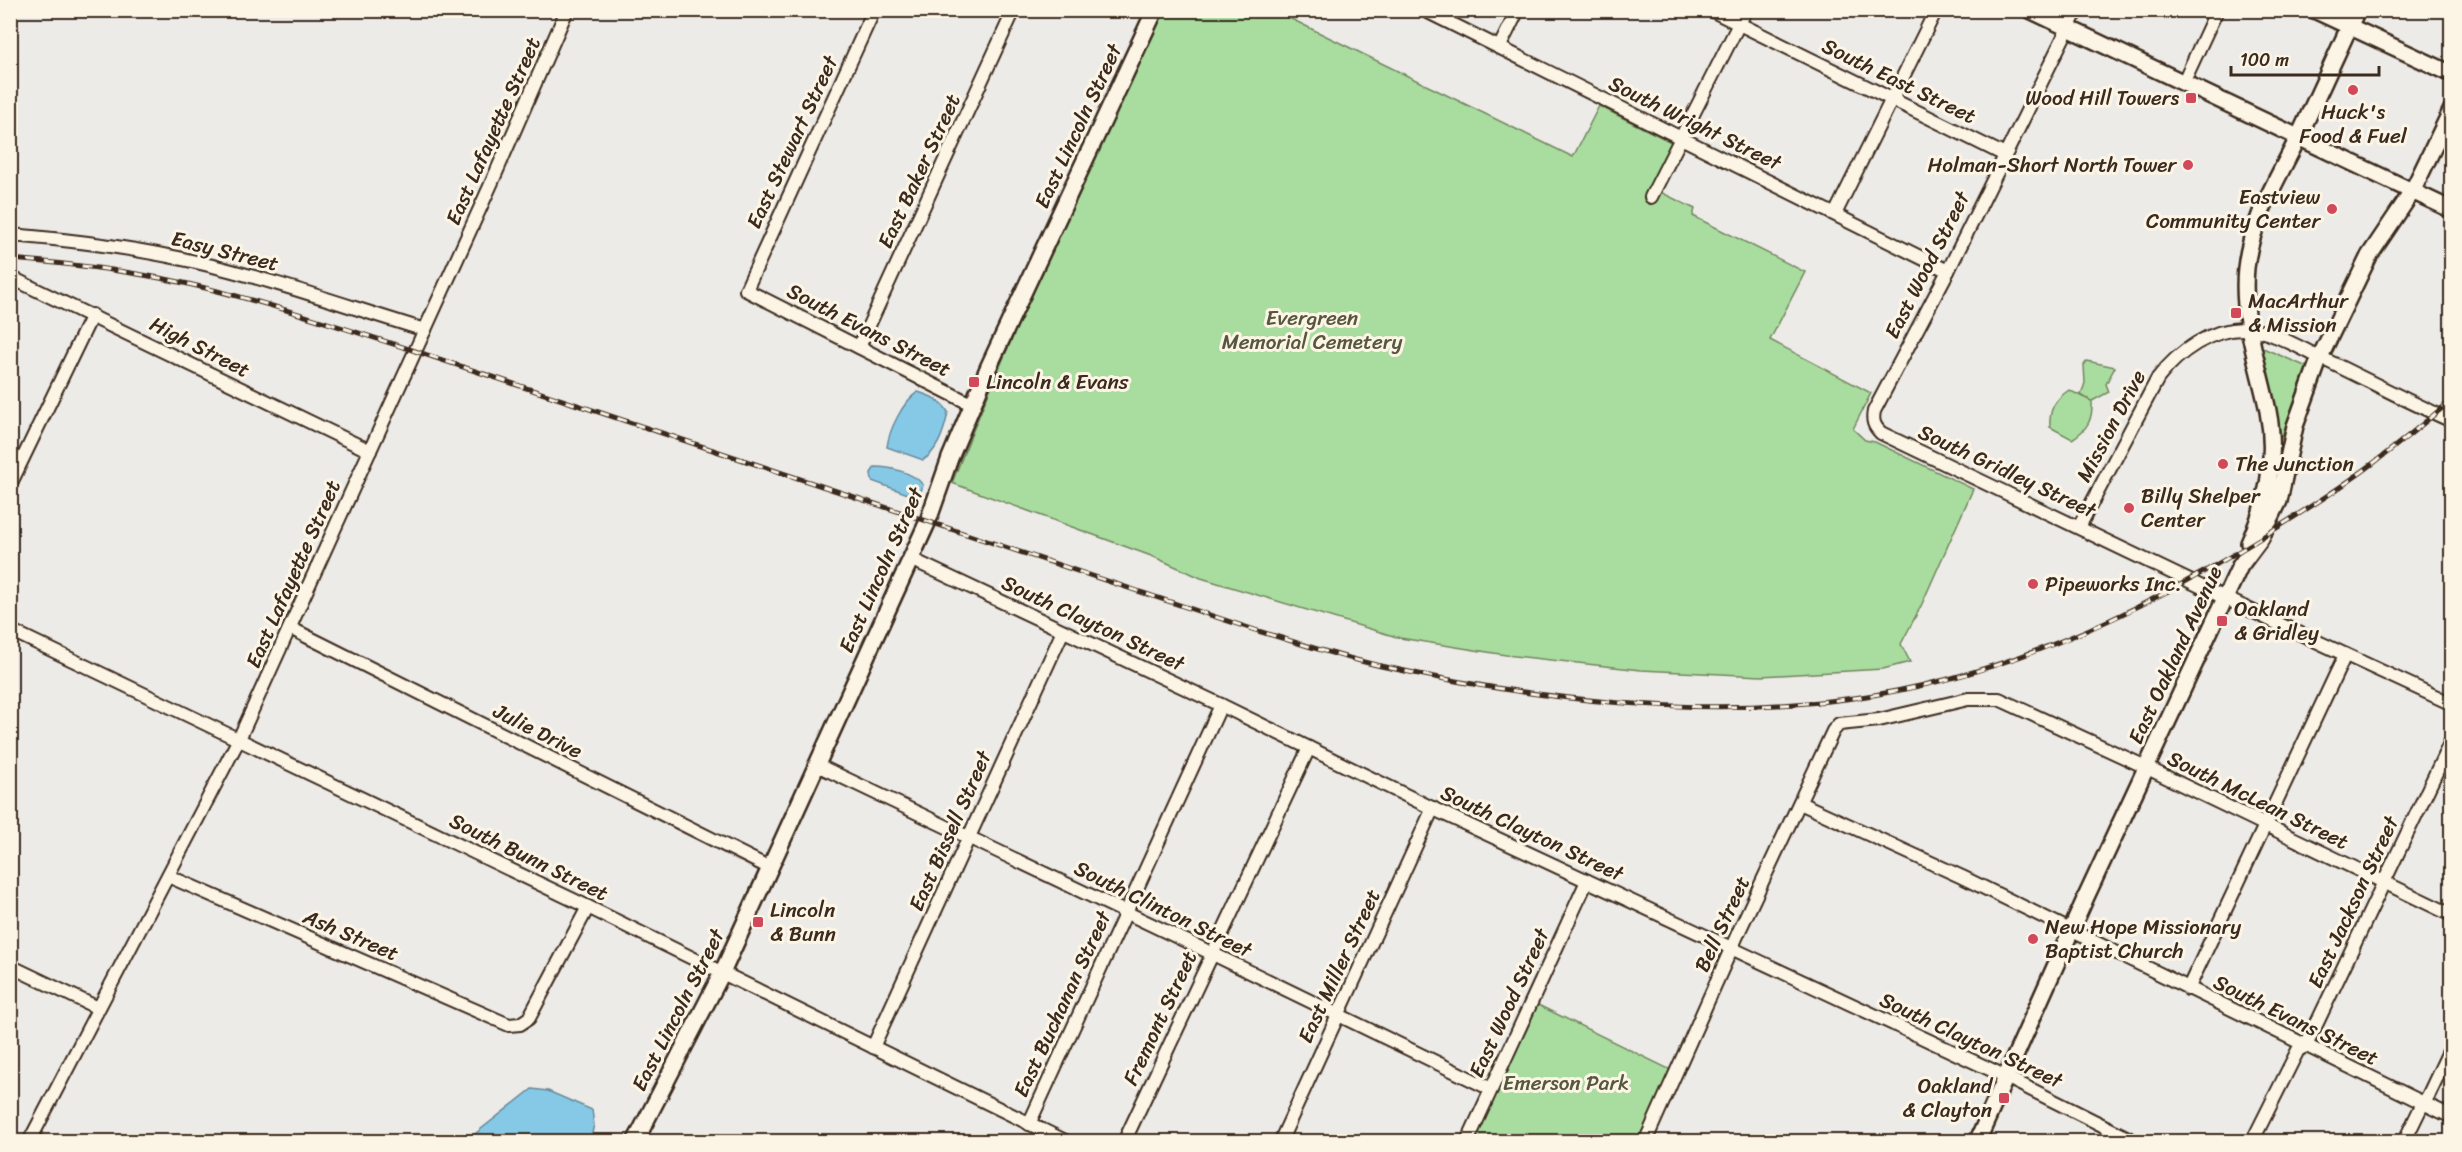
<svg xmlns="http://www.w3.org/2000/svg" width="2462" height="1152" font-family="Sriracha,sans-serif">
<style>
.green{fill:#a9dd9f;stroke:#72845e;stroke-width:1.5}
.water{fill:#86c9e7;stroke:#688997;stroke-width:1.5}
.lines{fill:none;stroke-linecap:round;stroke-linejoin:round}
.minor-casing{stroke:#3b2a1e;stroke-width:16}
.major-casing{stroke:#3b2a1e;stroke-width:20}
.minor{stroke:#fcf5e5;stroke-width:12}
.major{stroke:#fcf5e5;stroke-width:15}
.rail-casing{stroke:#3b2a1e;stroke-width:5}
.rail{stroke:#fcf5e5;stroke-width:3;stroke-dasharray:9;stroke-linecap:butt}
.poi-dot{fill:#d1495b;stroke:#fcf5e5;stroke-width:2}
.labels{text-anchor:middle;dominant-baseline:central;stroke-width:6;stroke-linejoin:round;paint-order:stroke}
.street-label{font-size:21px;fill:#3b2a1e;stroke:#fcf5e5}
.poi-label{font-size:21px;fill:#3b2a1e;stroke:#fcf5e5;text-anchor:start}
.park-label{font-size:21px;fill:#56573e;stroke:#fcf5e5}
</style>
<rect width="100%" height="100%" fill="#edebe8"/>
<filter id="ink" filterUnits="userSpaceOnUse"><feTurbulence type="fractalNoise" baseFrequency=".0167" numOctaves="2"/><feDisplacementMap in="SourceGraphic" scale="12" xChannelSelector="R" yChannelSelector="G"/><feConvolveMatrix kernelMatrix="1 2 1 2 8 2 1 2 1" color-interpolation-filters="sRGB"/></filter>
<g filter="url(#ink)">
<g class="green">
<path d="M1273 10 1573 157 1599 106 1671 142 1650 187 1695 209 1693 216 1805 272 1770 340 1871 393 1853 429 1865 440 1875 442 1973 489 1921 606 1901 644 1910 662 1883 669 1761 676 1641 670 1506 655 1400 638 1201 578 1154 557 952 483C1015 322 1090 167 1162 11Z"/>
<polygon points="2263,348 2307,367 2281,438 2275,404 2261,350"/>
<path d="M2087 361 2115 367 2106 384 2109 392 2092 401C2093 419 2088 429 2072 439L2050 427C2049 410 2054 400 2069 390L2091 401 2081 395 2085 383 2084 365Z"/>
<polygon points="1536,1004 1671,1070 1638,1141 1483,1142 1476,1138"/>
</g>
<g class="water">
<path d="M918 392C931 396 941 400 948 412 945 428 938 451 923 460L887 447C889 430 903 401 918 392Z"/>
<path d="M875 467C889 467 914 472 923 485L919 498 872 481 871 473Z"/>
<polygon points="532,1089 548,1091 592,1110 594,1125 590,1141 466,1141"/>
</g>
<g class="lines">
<defs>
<g id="minor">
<polyline points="874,10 746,290 973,405"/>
<polyline points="1424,10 1948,271"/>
<polyline points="1711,10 2005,155"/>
<path d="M2077 10 1948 271 1874 411C1872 421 1874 426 1881 433L2277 623 2452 704"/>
<polyline points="1499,48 1518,10"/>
<polyline points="2184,81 2217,10"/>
<polyline points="1651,197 1746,10"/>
<polyline points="1835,214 1936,10"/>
<path d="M10 235C73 240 136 248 196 262 274 280 349 307 425 330"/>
<polyline points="12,278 370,451"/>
<polyline points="859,347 1014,10"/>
<polyline points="10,485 92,315"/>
<path d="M2079 527 2158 378C2178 352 2212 327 2247 329 2268 330 2293 344 2311 353 2358 375 2404 400 2452 421"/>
<polyline points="911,559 1221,705 1438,811 1996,1072 2136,1142"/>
<polyline points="290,628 770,868"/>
<polyline points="10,630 588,907 1067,1142"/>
<polyline points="817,765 1211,953 1491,1089"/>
<polyline points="1800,803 1962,877 2452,1117"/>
<polyline points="168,876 509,1025 520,1024 529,1018 588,907"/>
<polyline points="10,966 98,1008"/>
<polyline points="2188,989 2345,655"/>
<polyline points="873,1047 1063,631"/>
<polyline points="1029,1124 1221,705"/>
<polyline points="29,1142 239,739 492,182 567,10"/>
<polyline points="1124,1142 1309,748"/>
<polyline points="1280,1142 1433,808"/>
<polyline points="1467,1142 1587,881"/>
<polyline points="1645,1142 1740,929 1833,731 1839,724 1879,720 1968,699 1999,699 2137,763 2452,915"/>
<polyline points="2252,1142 2298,1050 2306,1046 2452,739"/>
<polyline points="2404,1142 2423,1103 2428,1096 2452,1045"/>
</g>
<g id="major">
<polyline points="2030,10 2452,210"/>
<polyline points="2314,10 2452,74"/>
<path d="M2249 543C2268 501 2277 457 2268 411 2258 363 2241 318 2246 268 2251 221 2277 180 2298 138 2318 96 2337 53 2357 10"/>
<polyline points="635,1142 722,973 928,521 950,458 989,366 1155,10"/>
<polyline points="1977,1142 2086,897 2240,566 2261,538 2279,501 2295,426 2320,357 2369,256 2412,192 2452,109"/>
</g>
</defs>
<use href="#minor" class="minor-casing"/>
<use href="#major" class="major-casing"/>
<use href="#minor" class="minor"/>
<use href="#major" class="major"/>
<defs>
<path id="rail" d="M10 259C62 263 114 269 165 279 250 296 333 325 415 351L1258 631C1299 643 1340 657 1381 666 1536 700 1697 719 1854 698 2001 678 2139 614 2264 536 2300 513 2337 491 2371 465 2399 444 2425 422 2452 400"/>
</defs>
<use href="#rail" class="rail-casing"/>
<use href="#rail" class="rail"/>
</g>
</g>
<g class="poi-dot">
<circle cx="2353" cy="90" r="6"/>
<rect x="2185" y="92" width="12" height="12" rx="3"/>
<circle cx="2188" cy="165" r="6"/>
<circle cx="2332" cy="209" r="6"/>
<rect x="2230" y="307" width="12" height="12" rx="3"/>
<rect x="968" y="376" width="12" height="12" rx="3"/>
<circle cx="2223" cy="464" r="6"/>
<circle cx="2129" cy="508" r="6"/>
<circle cx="2033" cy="584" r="6"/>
<rect x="2216" y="615" width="12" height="12" rx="3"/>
<rect x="752" y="916" width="12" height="12" rx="3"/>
<circle cx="2033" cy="939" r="6"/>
<rect x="1998" y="1092" width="12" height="12" rx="3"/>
</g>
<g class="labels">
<g class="street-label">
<text transform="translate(1899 81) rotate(26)">South East Street</text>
<text transform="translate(1695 123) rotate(26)">South Wright Street</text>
<text transform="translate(1078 126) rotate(-65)">East Lincoln Street</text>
<text transform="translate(493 131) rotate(-66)">East Lafayette Street</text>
<text transform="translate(792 142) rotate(-65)">East Stewart Street</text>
<text transform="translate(919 171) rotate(-65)">East Baker Street</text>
<text transform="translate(225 251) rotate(14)">Easy Street</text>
<text transform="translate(1927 265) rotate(-63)">East Wood Street</text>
<text transform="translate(869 330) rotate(27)">South Evans Street</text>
<text transform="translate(200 347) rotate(27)">High Street</text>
<text transform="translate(2111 426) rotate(-62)">Mission Drive</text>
<text transform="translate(2007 471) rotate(25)">South Gridley Street</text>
<text transform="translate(881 570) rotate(-66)">East Lincoln Street</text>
<text transform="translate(293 574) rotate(-66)">East Lafayette Street</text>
<text transform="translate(1093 623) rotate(25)">South Clayton Street</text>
<text transform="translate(2175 655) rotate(-65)">East Oakland Avenue</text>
<text transform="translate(538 731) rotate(27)">Julie Drive</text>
<text transform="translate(2258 800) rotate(26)">South McLean Street</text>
<text transform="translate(950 831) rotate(-66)">East Bissell Street</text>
<text transform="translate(1532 833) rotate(25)">South Clayton Street</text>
<text transform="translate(529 857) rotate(26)">South Bunn Street</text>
<text transform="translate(2353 902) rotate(-65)">East Jackson Street</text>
<text transform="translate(1163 909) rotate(26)">South Clinton Street</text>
<text transform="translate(1722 924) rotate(-65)">Bell Street</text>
<text transform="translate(351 935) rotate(23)">Ash Street</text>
<text transform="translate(1339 966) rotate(-65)">East Miller Street</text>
<text transform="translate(1509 1003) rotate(-65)">East Wood Street</text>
<text transform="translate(1062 1004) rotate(-65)">East Buchanan Street</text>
<text transform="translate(678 1010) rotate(-63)">East Lincoln Street</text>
<text transform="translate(1160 1018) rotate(-65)">Fremont Street</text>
<text transform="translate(2296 1020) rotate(26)">South Evans Street</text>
<text transform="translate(1971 1040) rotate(25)">South Clayton Street</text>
</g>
<g class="poi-label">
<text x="2179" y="98" text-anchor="end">Wood Hill Towers</text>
<text x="2353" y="112" text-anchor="middle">Huck's<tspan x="2353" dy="24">Food &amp; Fuel</tspan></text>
<text x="2176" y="165" text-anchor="end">Holman-Short North Tower</text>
<text x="2320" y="197" text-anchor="end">Eastview<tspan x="2320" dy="24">Community Center</tspan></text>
<text x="2248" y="301">MacArthur<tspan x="2248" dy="24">&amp; Mission</tspan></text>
<text x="986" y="382">Lincoln &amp; Evans</text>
<text x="2235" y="464">The Junction</text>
<text x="2141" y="496">Billy Shelper<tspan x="2141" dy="24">Center</tspan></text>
<text x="2045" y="584">Pipeworks Inc.</text>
<text x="2234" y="609">Oakland<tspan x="2234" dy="24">&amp; Gridley</tspan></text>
<text x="770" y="910">Lincoln<tspan x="770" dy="24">&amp; Bunn</tspan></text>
<text x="2045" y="927">New Hope Missionary<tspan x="2045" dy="24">Baptist Church</tspan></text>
<text x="1992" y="1086" text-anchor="end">Oakland<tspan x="1992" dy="24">&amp; Clayton</tspan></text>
</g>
<g class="park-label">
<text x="1312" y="318">Evergreen<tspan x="1312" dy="24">Memorial Cemetery</tspan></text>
<text x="1566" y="1083">Emerson Park</text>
</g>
</g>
<rect width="2462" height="1152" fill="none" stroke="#fcf5e5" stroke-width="36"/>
<rect x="18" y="18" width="2426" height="1116" fill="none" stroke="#3b2a1e" stroke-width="2" filter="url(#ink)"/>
<path d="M2231 66v9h148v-9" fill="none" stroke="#3b2a1e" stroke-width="3"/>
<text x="2240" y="66" font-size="18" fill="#3b2a1e" stroke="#fcf5e5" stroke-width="4.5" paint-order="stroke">100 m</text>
</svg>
